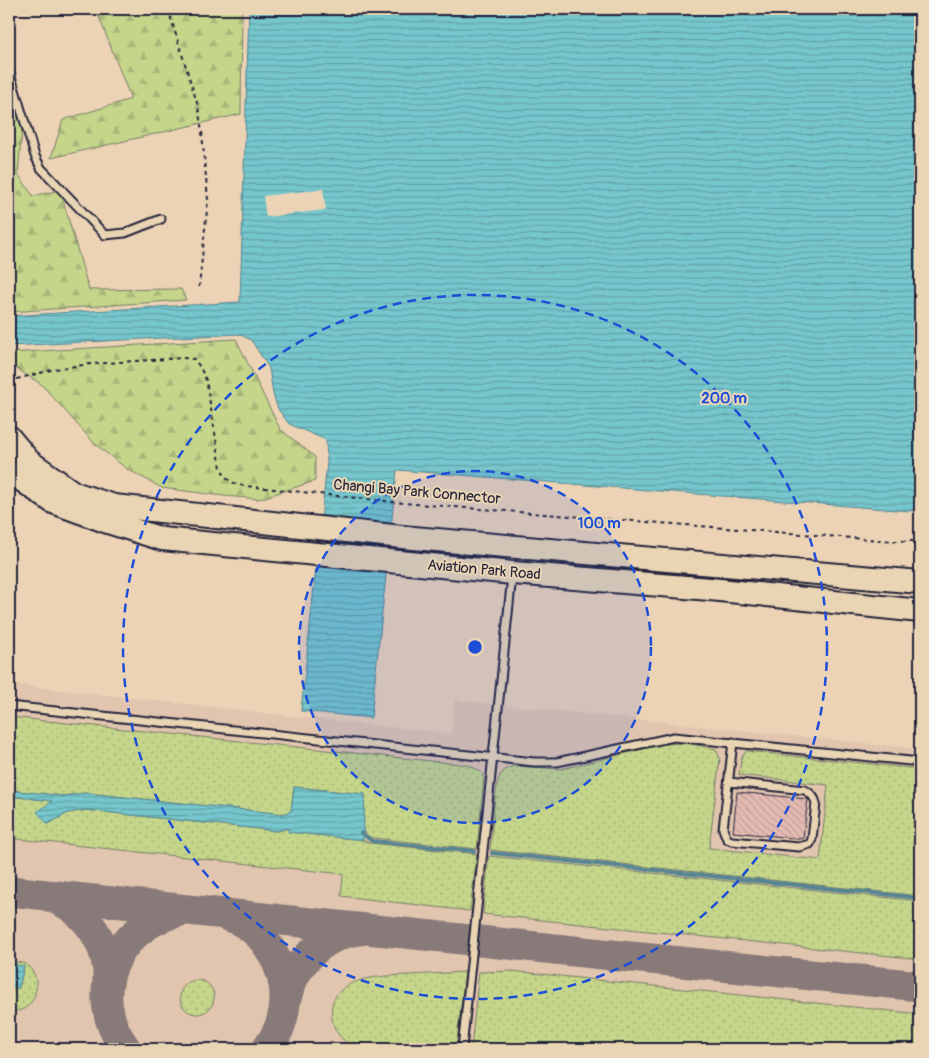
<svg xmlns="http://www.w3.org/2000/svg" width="929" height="1058" font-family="Pangolin,sans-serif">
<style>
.built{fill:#e2c5af}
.green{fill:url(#green-dots);stroke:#747c63}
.forest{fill:url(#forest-firs);stroke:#747c63}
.water{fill:url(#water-rules);stroke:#548593}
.pier{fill:#ecd3b5}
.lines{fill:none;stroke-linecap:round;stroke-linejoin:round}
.stream{stroke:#548593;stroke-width:4}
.taxiway{stroke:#877a78;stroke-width:31}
.building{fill:url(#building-back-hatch);stroke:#22223b}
.service-casing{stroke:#22223b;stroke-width:11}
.primary-casing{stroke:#22223b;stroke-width:26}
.path{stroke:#22223b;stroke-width:2;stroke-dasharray:4 4;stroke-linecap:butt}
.service{stroke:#e9d5b3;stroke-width:7}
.primary{stroke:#e9d5b3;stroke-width:22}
.ring{fill:none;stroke:#1d4ed8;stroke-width:2.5;stroke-dasharray:9 6}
.labels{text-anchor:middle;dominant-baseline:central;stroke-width:4;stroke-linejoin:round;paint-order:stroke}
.street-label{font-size:15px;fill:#22223b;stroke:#e9d5b3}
.centre{fill:#1d4ed8;stroke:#e9d5b3;stroke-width:2.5}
.ring-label{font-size:15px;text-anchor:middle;font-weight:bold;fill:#1d4ed8;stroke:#e9d5b3;stroke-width:4;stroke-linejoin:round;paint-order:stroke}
</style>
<defs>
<pattern id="green-dots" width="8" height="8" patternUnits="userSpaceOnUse" patternTransform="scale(1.25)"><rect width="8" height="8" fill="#c5d68b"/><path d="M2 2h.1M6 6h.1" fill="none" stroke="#a9b779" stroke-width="1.8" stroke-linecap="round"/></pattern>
<pattern id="forest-firs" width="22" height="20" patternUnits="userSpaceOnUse" patternTransform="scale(1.25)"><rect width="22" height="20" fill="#c5d68b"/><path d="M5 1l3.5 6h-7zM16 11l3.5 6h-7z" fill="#a9b779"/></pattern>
<pattern id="water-rules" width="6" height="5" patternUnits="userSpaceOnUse" patternTransform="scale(1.25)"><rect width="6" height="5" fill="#76c7cd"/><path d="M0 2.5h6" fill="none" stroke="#60a1a8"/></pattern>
<pattern id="building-back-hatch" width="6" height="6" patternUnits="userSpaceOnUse" patternTransform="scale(1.25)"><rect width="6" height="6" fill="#e4bab2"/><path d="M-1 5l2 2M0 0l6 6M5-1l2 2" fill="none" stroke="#c3a09a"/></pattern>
</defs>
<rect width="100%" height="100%" fill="#ecd3b5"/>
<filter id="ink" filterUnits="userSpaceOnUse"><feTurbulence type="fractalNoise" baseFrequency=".02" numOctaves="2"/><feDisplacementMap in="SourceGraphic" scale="10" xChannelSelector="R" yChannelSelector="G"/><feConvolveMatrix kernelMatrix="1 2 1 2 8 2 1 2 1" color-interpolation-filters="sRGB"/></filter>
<g filter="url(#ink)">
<polygon class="built" points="9,684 451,734 455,700 920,749 920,1049 9,1049"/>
<g class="green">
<polygon points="9,717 469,765 481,772 484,779 477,849 373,838 368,836 363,830 365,794 294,787 291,811 284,814 86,793 63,796 9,790"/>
<path d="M687 743 716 749 720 758 709 848 820 860 828 785 739 775 741 759 746 751 920 769V896L490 850C492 835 494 787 500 776 504 769 509 767 516 766L561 769 664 744Z"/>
<polygon points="9,796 53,801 48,824 68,813 86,810 277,831 289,828 289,832 363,840 369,843 477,854 470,911 341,896 343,874 9,838"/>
<polygon points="489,856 920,901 920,959 483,914"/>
<path d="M9 961C14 962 20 962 25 964 40 972 39 996 28 1006 22 1011 16 1011 9 1012V988H19L24 967 9 964Z"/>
<polygon points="512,971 920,1014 920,1049 471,1049 479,972"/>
<path d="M465 972 456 1049H358C344 1043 335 1034 332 1019 325 975 383 976 411 975 429 974 447 973 465 972Z"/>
<circle cx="197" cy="997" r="17"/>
</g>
<g class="forest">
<polygon points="96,9 242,9 241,114 51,158 63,120 131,99"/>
<polygon points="9,84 22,130 18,174 33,196 60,190 89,290 181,289 186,300 9,312"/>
<polygon points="236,339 280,429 315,457 315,481 259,499 224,496 162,488 127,469 95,444 41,384 9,364 9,353"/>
</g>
<g class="water">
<polygon points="249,9 920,9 920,509 910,511 397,470 371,718 301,711 327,463 326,440 289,424 278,409 273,394 269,368 251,340 239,334 9,346 9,316 240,302"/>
<polygon points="294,787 365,794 363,840 288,832 288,828 277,831 86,810 68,813 48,824 37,812 52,801 9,796 9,790 63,796 86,793 284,814 291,811"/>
<polygon points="9,964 24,966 19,988 9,988"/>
</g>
<polygon class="pier" points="323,189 326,210 266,217 263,196"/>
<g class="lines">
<g class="stream">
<polyline points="361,833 372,841 474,851"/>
<polyline points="492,853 920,898"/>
</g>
<g class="taxiway">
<polyline points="9,891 621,956 920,986"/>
<path d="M51 897C87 909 110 946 108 983"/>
<path d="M228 916C267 928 290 973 284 1011 282 1025 275 1038 267 1049"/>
<path d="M285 1003C292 965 321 935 360 930"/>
<path d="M126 1049C84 995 115 925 181 911"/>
</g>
</g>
<polygon class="building" points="737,792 808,799 803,839 733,832"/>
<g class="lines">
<defs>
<g id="service">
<polyline points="9,70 35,156 41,168 105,235 125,233 161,219"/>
<polyline points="9,706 534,762 557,762 674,737 920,762"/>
<path d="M729 782 805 790C811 794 814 796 816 803L812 839 810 844 799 847 732 841 727 839 723 829 733 742"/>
<polyline points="462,1049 512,576"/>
</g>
<g id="primary">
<polyline points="9,437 29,461 74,493 114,506 402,537 920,582"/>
<polyline points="9,471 53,502 105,521 162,539 513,573 710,589 920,611"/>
</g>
</defs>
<use href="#service" class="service-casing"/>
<use href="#primary" class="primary-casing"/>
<g class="path">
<polyline points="168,9 198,106 202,132 208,200 199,287"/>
<polyline points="9,381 55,369 90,364 183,358 194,359 200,367 206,380 221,468 226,478 237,485 403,503 892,541 920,541"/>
<polyline points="9,407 16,422"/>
</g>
<use href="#service" class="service"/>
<use href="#primary" class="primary"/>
</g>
</g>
<circle cx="475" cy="647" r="176" fill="#1d4ed8" fill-opacity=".12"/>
<g class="ring">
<circle cx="475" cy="647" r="176"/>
<circle cx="475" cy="647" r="352"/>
</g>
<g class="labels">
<g class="street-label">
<text transform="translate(417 492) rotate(5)">Changi Bay Park Connector</text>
<text transform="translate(484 570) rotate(5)">Aviation Park Road</text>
</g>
</g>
<circle cx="475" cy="647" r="8" class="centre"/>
<g class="ring-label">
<text x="724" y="403">200 m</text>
<text x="599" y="528">100 m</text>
</g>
<rect width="929" height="1058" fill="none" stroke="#e9d5b3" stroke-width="30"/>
<rect x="15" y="15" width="899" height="1028" fill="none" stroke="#22223b" stroke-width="2" filter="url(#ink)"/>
</svg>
